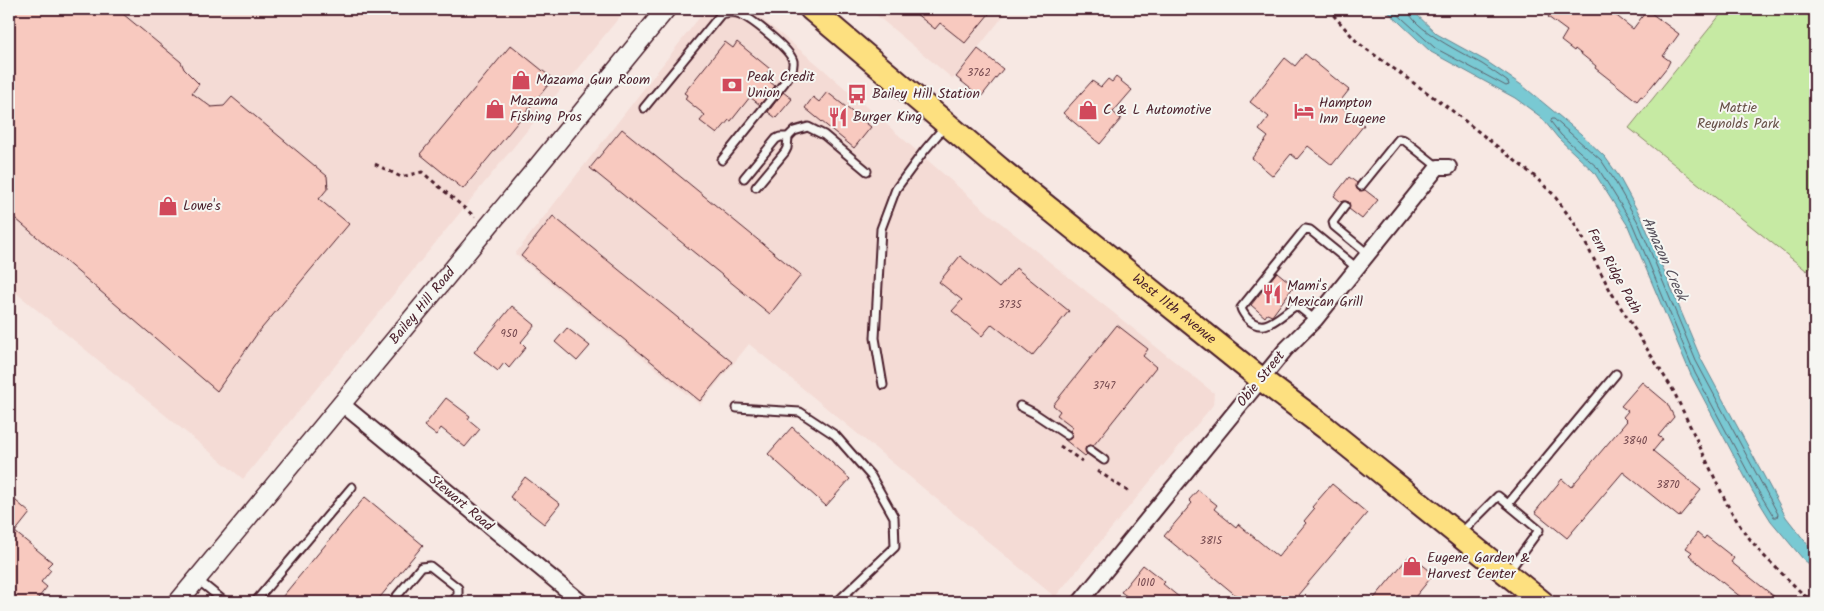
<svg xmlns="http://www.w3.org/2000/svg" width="1824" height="611" font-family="Kalam,sans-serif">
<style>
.built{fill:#f4dbd5}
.green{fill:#c6eaa3;stroke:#888467}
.water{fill:#79c9d3;stroke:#668590}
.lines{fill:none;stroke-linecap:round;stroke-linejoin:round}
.shore{stroke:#5d636e;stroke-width:1}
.building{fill:#f8c9bf;stroke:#4a1f2b}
.service-casing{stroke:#4a1f2b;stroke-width:11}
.minor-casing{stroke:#4a1f2b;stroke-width:18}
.tertiary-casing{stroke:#4a1f2b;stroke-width:21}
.primary-casing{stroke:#4a1f2b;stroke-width:26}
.path{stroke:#4a1f2b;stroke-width:3;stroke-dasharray:4 4;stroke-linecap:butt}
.service{stroke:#f6f6f2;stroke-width:7}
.minor{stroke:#f6f6f2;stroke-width:14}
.tertiary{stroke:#f6f6f2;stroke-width:18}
.primary{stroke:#fde080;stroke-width:22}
.labels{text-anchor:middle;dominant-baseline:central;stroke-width:4;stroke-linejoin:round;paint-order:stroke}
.number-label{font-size:11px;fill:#764a50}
.poi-label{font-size:14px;fill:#4a1f2b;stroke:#f6f6f2;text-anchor:start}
.park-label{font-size:14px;fill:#695249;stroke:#f6f6f2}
.street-label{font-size:14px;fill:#4a1f2b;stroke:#f6f6f2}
.water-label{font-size:15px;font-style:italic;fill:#58525d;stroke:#f6f6f2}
</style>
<rect width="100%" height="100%" fill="#f7e8e3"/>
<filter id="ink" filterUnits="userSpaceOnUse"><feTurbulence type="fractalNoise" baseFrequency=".02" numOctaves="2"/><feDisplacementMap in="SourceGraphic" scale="10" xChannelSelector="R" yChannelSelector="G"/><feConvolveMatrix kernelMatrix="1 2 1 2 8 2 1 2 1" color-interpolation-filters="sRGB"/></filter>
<g filter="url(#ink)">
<g class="built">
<polygon points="9,9 626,9 243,479 9,287"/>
<polygon points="706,9 750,9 816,63 987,212 1214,393 1213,405 1055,597 749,344 700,405 515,254"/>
<polygon points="869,9 1009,9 953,79"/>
</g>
<polygon class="green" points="1725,9 1815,9 1815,261 1807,271 1629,128"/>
<polygon class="water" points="1385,9 1411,9 1437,34 1486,61 1523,86 1581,134 1605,157 1618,175 1643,221 1701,359 1786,517 1815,554 1815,569 1803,559 1771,521 1753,492 1691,375 1628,226 1594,172 1558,138 1541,117 1515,98 1431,52"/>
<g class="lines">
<g class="shore">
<path d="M1392 9 1435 48 1506 86 1509 85 1508 82C1500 76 1491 70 1482 64 1466 55 1410 28 1408 9"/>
<polygon points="1552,119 1554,119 1601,160 1613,178 1639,224 1696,361 1778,514 1777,517 1774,517 1757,489 1695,373 1632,223 1598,168 1561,135 1551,122"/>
</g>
</g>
<g class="building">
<polygon points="9,9 117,9 181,62 184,69 199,84 192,93 211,107 224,106 232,97 327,176 328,188 319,199 349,224 257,334 217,391 9,213"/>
<polygon points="910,9 993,9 965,43 940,23 935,29"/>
<polygon points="1553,9 1608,9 1633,29 1647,10 1679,34 1663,56 1670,61 1667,67 1643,97 1641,96 1637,101 1595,68 1596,66 1575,49 1574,51 1561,41 1567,31 1548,17"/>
<polygon points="725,42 733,48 737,42 770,69 764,77 775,86 760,105 750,97 731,121 729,120 717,134 700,121 705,115 685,99 687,95 684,93"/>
<polygon points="511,45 553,79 463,189 420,154"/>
<polygon points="978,49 1003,69 981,97 956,77"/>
<polygon points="1305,54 1349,90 1338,104 1364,125 1332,165 1308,146 1297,159 1291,154 1273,176 1252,158 1268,137 1259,130 1269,117 1250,102 1285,58 1295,66"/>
<polygon points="1116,77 1132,90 1113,112 1121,119 1100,144 1063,113 1092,81 1101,87 1108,79 1112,82"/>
<polygon points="783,92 792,99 776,118 768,112"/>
<polygon points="827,92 871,127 854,148 805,108 813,97 819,102"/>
<polygon points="622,129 801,275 770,314 590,168"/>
<polygon points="1349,177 1357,183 1356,187 1358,190 1365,190 1378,200 1362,219 1349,209 1349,202 1345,201 1341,202 1334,196"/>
<polygon points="553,216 732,362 700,401 521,256"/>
<polygon points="960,256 999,288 1016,268 1069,311 1032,356 992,324 982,336 952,311 962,300 939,282"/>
<polygon points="1277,272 1294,286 1272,316 1267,314 1265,317 1251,305"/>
<polygon points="512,306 535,325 521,342 526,347 509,368 504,363 498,371 474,352"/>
<polygon points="1117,325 1148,349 1143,356 1156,367 1093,446 1090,445 1086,447 1085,450 1087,454 1085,456 1064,439 1067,440 1071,438 1072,435 1070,431 1073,427 1057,415 1060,411 1053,405"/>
<polygon points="567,328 590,346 577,361 555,342"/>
<polygon points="1642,382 1667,403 1674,417 1658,436 1663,439 1653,451 1701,490 1679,517 1623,472 1567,538 1535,512 1562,479 1571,487 1627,421 1623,417 1628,411 1621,406"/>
<polygon points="446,398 470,416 468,419 480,429 465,447 441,428 436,435 424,426"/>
<polygon points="792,427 850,479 826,506 768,454"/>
<polygon points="525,477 560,504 544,524 510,497"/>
<polygon points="1332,484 1367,513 1298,595 1308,602 1244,602 1164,536 1192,503 1189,500 1198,490 1217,505 1214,509 1236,527 1238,524 1278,557 1306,523 1304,521 1314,509 1312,507"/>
<polygon points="9,495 30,513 15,532 52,562 47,567 51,570 41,582 47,587 35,602 18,602 9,595"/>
<polygon points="365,497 423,545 376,602 278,602"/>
<polygon points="1697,533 1704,539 1706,536 1734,558 1731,562 1781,602 1747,602 1698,563 1689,555 1692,552 1686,548"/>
<polygon points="1410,555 1434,574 1411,602 1371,602"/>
<polygon points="1143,565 1165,582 1163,584 1185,602 1135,602 1121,592"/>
</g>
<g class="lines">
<defs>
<g id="service">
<path d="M644 108 721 14C727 13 733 11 740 14 752 19 790 49 793 61 794 70 789 76 784 83L722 160"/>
<polyline points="744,178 776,139 780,137 788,137 794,131 808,127 824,135 867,171"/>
<polyline points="1361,186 1399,139 1404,140 1438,167"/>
<polyline points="756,187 785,152 787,148 788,137"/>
<polyline points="1345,206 1333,222 1334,226 1368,254"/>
<path d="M1315 320 1299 307 1295 306C1279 316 1264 336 1247 318 1244 314 1242 312 1241 308L1305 229 1310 230 1357 268"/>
<polyline points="883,385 875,338 881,229 896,189 924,151 945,126"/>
<polyline points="1020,406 1034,413 1067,435"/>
<polyline points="737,408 800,412 835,435 871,476 894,517 895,547 837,602"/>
<polyline points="1090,450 1104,460"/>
<polyline points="1508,504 1616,374"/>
<polyline points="1461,533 1498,496 1539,530 1509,571"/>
<polyline points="198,580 225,602"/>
<polyline points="255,602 352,487"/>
<polyline points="392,602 421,567 430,566 458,588 458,595 452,602"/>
</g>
<g id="minor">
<polyline points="342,404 581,602"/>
<polyline points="1080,602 1285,350 1315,320 1438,167 1449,167"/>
</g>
<g id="tertiary">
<path id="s1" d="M178 602 538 166 666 9"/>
</g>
<g id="primary">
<path id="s2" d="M811 9 1000 169 1261 379 1326 428 1542 602"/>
</g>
</defs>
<use href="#service" class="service-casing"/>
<use href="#minor" class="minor-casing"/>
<use href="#tertiary" class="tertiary-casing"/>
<use href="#primary" class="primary-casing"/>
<g class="path">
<polyline points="1328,9 1358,43 1450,109 1533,175 1553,194 1577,227 1611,292 1673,390 1727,504 1742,529 1762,554 1811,602"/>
<polyline points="375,164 401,177 422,172 475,217"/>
<polyline points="1060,446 1082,461"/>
<polyline points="1098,471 1129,492"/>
</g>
<use href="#service" class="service"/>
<use href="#minor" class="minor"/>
<use href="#tertiary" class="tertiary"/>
<use href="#primary" class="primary"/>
</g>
</g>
<defs>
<symbol id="shop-bare" viewBox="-9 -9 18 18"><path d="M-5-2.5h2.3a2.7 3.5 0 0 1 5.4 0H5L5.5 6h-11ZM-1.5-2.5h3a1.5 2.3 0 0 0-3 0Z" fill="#d1495b" stroke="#f6f6f2" stroke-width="2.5" paint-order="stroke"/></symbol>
<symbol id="bank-bare" viewBox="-9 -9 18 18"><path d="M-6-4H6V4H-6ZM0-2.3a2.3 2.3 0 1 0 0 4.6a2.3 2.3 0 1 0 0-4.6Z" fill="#d1495b" stroke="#f6f6f2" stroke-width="2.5" paint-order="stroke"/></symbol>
<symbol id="bus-bare" viewBox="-9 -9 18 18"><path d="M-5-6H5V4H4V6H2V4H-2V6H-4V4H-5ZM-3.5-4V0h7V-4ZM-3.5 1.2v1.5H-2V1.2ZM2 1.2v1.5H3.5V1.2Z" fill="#d1495b" stroke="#f6f6f2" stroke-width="2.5" paint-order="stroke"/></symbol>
<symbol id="hotel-bare" viewBox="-9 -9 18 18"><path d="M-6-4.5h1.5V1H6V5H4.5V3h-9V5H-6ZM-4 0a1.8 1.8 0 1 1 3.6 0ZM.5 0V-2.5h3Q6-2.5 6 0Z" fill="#d1495b" stroke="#f6f6f2" stroke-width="2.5" paint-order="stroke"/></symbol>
<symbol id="restaurant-bare" viewBox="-9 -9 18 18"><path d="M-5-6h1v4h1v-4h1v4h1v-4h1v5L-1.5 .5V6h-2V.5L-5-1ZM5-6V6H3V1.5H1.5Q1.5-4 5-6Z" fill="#d1495b" stroke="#f6f6f2" stroke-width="2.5" paint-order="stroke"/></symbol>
</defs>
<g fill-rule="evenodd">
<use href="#shop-bare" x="507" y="66" width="28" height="28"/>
<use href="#bank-bare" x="718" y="71" width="28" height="28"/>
<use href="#bus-bare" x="843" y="80" width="28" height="28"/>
<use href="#shop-bare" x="481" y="95" width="28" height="28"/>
<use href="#shop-bare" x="1074" y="96" width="28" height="28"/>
<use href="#hotel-bare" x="1290" y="97" width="28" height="28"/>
<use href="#restaurant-bare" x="824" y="103" width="28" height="28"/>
<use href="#shop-bare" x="154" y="192" width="28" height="28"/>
<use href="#restaurant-bare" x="1258" y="280" width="28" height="28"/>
<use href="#shop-bare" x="1398" y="552" width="28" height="28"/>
</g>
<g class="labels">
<g class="number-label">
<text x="979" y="73">3762</text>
<text x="1010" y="305">3735</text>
<text x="509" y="334">950</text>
<text x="1104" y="386">3747</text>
<text x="1635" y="441">3840</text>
<text x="1668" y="485">3870</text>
<text x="1211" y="541">3815</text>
<text x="1146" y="583">1010</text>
</g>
<g class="poi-label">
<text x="747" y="77">Peak Credit<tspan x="747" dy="16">Union</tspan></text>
<text x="536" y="80">Mazama Gun Room</text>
<text x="872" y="94">Bailey Hill Station</text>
<text x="510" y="101">Mazama<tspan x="510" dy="16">Fishing Pros</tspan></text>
<text x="1319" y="103">Hampton<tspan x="1319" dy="16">Inn Eugene</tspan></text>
<text x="1103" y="110">C &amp; L Automotive</text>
<text x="853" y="117">Burger King</text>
<text x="183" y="206">Lowe's</text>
<text x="1287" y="286">Mami's<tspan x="1287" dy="16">Mexican Grill</tspan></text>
<text x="1427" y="558">Eugene Garden &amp;<tspan x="1427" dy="16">Harvest Center</tspan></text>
</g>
<g class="park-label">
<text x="1738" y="108">Mattie<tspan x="1738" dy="16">Reynolds Park</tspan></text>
</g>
<g class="street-label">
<text transform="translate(1614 271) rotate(61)">Fern Ridge Path</text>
<text stroke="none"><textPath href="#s1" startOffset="384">Bailey Hill Road</textPath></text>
<text stroke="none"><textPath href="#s2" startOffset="471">West 11th Avenue</textPath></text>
<text transform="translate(1261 379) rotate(-51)">Obie Street</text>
<text transform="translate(461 503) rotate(40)">Stewart Road</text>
</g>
<g class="water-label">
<text transform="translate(1664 259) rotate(66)">Amazon Creek</text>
</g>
</g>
<rect width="1824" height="611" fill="none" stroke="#f6f6f2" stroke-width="30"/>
<rect x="15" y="15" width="1794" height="581" fill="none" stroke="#4a1f2b" stroke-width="2" filter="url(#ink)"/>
</svg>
